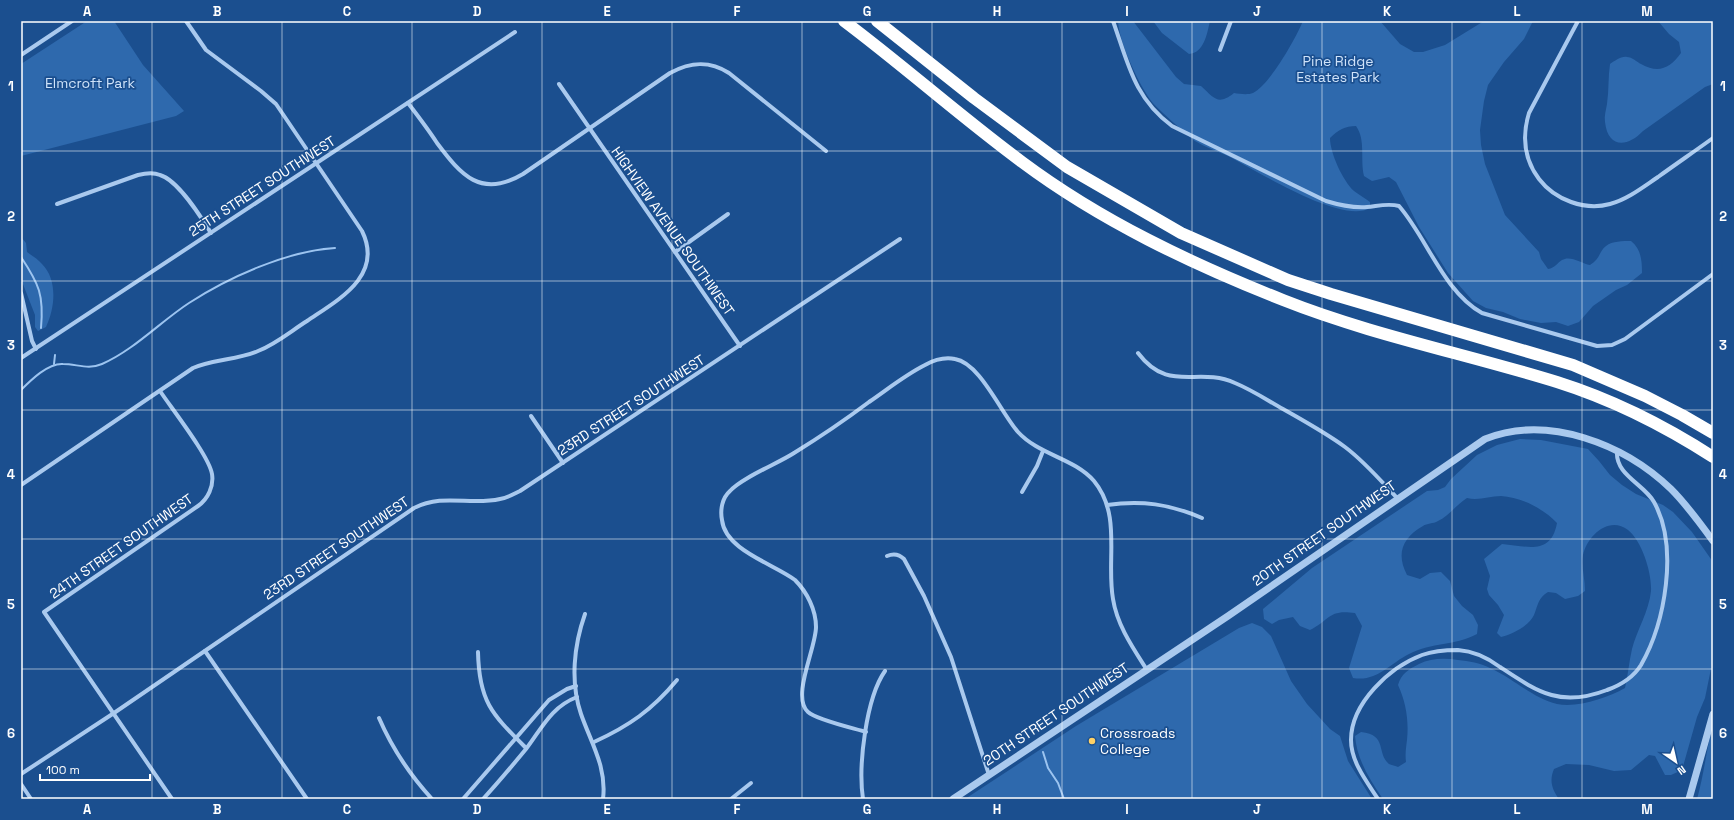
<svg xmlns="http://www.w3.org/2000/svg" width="1734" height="820" font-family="'Space Grotesk',sans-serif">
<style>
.green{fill:#2e69ad}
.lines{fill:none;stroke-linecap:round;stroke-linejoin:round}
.stream{stroke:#9cc4f0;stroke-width:2}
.minor{stroke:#a9c9ee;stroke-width:4}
.tertiary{stroke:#a9c9ee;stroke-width:7}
.motorway{stroke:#fff;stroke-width:12}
.grid{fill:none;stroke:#fff;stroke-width:1;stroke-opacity:0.55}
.poi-dot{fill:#ffd166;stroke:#1b4f8f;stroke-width:1.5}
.labels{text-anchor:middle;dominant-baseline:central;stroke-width:3.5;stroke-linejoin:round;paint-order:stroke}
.park-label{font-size:14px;fill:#cfe3fa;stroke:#1b4f8f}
.street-label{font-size:14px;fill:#fff;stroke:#1b4f8f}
.poi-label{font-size:14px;fill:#fff;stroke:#1b4f8f;text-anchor:start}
.neatline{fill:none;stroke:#fff;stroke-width:1.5}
.grid-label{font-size:13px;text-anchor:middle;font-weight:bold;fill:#fff}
</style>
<rect width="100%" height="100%" fill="#1b4f8f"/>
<g class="green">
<polygon points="87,21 114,21 143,65 184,111 176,116 21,156 21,64"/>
<path d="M1118 21H1133L1176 77 1184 84 1201 86C1214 98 1218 106 1234 93 1240 94 1248 95 1253 93 1269 86 1296 38 1303 21H1380L1400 44 1414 52H1423L1445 45 1484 21H1533L1524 39 1504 62 1488 85 1484 101 1480 130 1481 145 1485 164 1505 215 1539 252 1541 259 1548 269C1555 268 1557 263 1562 260 1570 255 1581 263 1590 265 1601 258 1599 251 1606 246 1612 241 1623 241 1631 241 1641 249 1642 260 1642 273L1627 285 1616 290 1593 306 1579 322 1568 326 1556 322 1541 323 1520 319 1503 312 1486 308 1473 301 1448 273 1419 227 1396 182 1389 177 1372 181 1364 176C1360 159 1366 140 1356 126 1345 126 1338 130 1330 138 1330 153 1343 181 1354 191 1359 195 1365 198 1370 202V208C1341 225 1256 170 1228 156 1217 151 1205 147 1195 141 1186 134 1159 110 1152 102 1139 85 1119 42 1118 21Z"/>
<path d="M1153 21H1210C1207 34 1204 53 1189 54L1162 33Z"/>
<path d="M1658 21H1713V84L1705 87 1643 131C1628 147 1608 149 1605 122 1604 116 1606 110 1607 104 1609 90 1608 77 1610 64 1615 61 1621 56 1627 57 1632 57 1637 62 1641 64 1659 74 1670 68 1681 53L1679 42 1669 34Z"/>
<path d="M21 237 26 243 27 252C32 256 38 259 42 264 58 280 55 308 46 327L38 331 35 327V315L21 279Z"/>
<path d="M1520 439 1541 440 1588 449 1599 461 1610 475 1622 485 1636 494 1663 505 1673 512 1692 532 1713 562V659L1705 698 1697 717 1682 770 1671 775H1665L1655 756 1649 755 1631 770 1614 771 1589 765 1566 764 1554 769C1549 781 1552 789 1559 799H1383C1370 780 1357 760 1355 736L1361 732C1388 735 1376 753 1389 764 1391 765 1396 766 1398 767L1406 762C1405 754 1406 748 1407 740 1409 721 1406 702 1398 685 1401 674 1409 669 1419 664 1431 658 1445 658 1458 660 1469 661 1480 663 1490 668 1513 678 1532 698 1557 704 1578 708 1607 698 1625 688 1628 675 1629 662 1632 649 1637 630 1649 611 1651 591 1652 573 1642 541 1628 530 1609 515 1587 536 1583 555 1581 567 1585 578 1585 591L1578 596 1565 599 1556 593 1548 592C1538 598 1538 605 1534 615 1529 626 1512 634 1501 637L1497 633 1504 615 1498 605 1489 595 1487 589 1490 576 1484 559 1502 544C1527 546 1551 556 1557 523 1544 509 1521 497 1501 496 1489 496 1479 501 1467 498 1456 505 1449 516 1438 521 1433 524 1427 523 1423 526 1402 538 1396 554 1407 575L1420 579 1430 573 1441 572 1450 581 1454 596 1462 606 1473 615 1478 625 1477 634C1455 646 1432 642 1409 654 1389 664 1377 682 1353 678L1349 668 1362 626 1355 613C1328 609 1330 620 1310 630L1300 626 1293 617 1279 620 1272 624 1264 619 1263 609 1312 568 1427 491 1438 490 1445 487 1451 479 1477 455 1497 445Z"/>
<polygon points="1252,623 1262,627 1271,636 1291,681 1307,704 1330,729 1340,736 1348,761 1372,799 965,799 1076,726 1239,628"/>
<path d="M1713 726V799H1697C1704 775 1706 750 1713 726Z"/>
</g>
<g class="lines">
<g class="stream">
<path d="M21 257C39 284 44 295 41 328"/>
<polyline points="54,364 55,355"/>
<path d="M21 390C31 380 48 363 63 364 77 364 88 370 102 364 134 350 160 322 189 303 229 277 287 251 335 248"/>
<polyline points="1043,752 1048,768 1058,783 1064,799"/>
</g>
<g class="minor">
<path d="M1113 21C1128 63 1134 98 1172 126L1326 201C1339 205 1353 208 1367 207 1378 206 1388 203 1399 206 1427 238 1443 291 1482 313L1597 346 1612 345 1625 339 1713 274"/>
<path d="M1578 21 1529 113C1522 136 1524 159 1539 179 1555 200 1585 211 1610 204 1628 199 1643 187 1658 177 1676 164 1695 151 1713 138"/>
<polyline points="1220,50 1231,21"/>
<polyline points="21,55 72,21"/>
<polyline points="559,84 740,346"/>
<path d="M408 103C418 116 428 129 437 143 461 175 481 199 523 174L670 73C690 62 709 60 729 73L826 151"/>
<path d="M57 204 138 175C146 173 153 172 160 175 178 180 201 217 211 233"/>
<polyline points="675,252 728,214"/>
<polyline points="21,293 32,341 36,349"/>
<path d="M1138 353C1169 394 1197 366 1235 383 1252 390 1267 400 1283 409 1304 421 1326 433 1345 447 1365 462 1381 481 1397 498"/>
<polyline points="21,358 515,32"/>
<path d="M160 391C172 409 209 456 212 474 214 486 208 499 198 506L44 612 172 799"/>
<polyline points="531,416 563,463"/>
<path d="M21 485 193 368C214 359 237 360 258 351 276 344 291 331 307 321 338 300 384 276 362 231L276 104 261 91 206 50 186 21"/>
<polyline points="1022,492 1037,466 1043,451"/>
<path d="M1107 505C1141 500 1170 504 1202 518"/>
<path d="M887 556C894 553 899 554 904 559L924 596 951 657 989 775"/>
<path d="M585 614C574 645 570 682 581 714 591 743 607 767 603 799"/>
<polyline points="205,651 307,799"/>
<path d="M478 652C479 702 492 714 526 748"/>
<path d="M379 718C392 748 410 775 432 799"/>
<path d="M866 732C853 728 817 720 808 712 791 697 816 648 816 627 816 610 807 592 795 580 774 564 725 550 722 520 720 510 722 498 730 491 743 477 777 464 794 453 820 437 845 420 869 402 888 389 905 375 925 365 934 360 945 357 955 359 980 363 1001 413 1018 432 1039 455 1074 458 1094 481 1122 515 1106 560 1113 599 1117 625 1133 648 1147 670"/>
<path d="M594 742C629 726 652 710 677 680"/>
<path d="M21 774 114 713 414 508C444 493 470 506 500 499 507 498 514 494 520 491L900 239"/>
<polyline points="21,784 31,799"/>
<polyline points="463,799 549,700 567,689 576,686"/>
<path d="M483 799C498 783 512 766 526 749 542 728 551 707 577 697"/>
<polyline points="731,799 751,783"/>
<path d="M863 799C858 766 866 698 885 671"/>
<path d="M1378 799C1367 782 1351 762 1351 740 1351 703 1390 667 1422 655 1433 651 1446 650 1458 650 1473 651 1488 658 1500 667 1538 692 1560 708 1607 690 1621 685 1633 678 1641 665 1665 623 1679 547 1654 502 1644 484 1615 475 1617 451"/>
</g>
<g class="tertiary">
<path d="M953 799 1228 616 1485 439C1548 414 1624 444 1671 489 1687 505 1700 523 1713 541"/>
<polyline points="1689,799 1713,714"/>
</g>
<g class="motorway">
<path d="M844 21C904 66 961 117 1022 162 1101 221 1192 264 1283 300 1371 335 1467 354 1557 382 1611 399 1665 426 1713 457"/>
<polyline points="877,21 974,98 1067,167 1181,233 1288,280 1331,294 1573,365 1645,396 1682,415 1713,433"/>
</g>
</g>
<path class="grid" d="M152 21V799M282 21V799M412 21V799M542 21V799M672 21V799M802 21V799M932 21V799M1062 21V799M1192 21V799M1322 21V799M1452 21V799M1582 21V799M21 151H1713M21 281H1713M21 410H1713M21 539H1713M21 669H1713"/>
<circle class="poi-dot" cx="1092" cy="741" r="4"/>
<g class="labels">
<g class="park-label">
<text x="1338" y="61">Pine Ridge<tspan x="1338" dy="16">Estates Park</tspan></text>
<text x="90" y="83">Elmcroft Park</text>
</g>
<g class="street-label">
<text transform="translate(262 186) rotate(-33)">25TH STREET SOUTHWEST</text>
<text transform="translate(673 231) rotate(55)">HIGHVIEW AVENUE SOUTHWEST</text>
<text transform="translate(631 405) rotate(-33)">23RD STREET SOUTHWEST</text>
<text transform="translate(1324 533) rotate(-35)">20TH STREET SOUTHWEST</text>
<text transform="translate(121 546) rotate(-35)">24TH STREET SOUTHWEST</text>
<text transform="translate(336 548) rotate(-34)">23RD STREET SOUTHWEST</text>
<text transform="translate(1056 714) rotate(-34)">20TH STREET SOUTHWEST</text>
</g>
<g class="poi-label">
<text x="1100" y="733">Crossroads<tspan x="1100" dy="16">College</tspan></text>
</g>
</g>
<rect width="1734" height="820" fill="none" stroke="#1b4f8f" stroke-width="44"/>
<g transform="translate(1676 762) rotate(146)" stroke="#1b4f8f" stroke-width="3" paint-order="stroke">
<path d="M0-3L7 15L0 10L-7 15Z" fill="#ffffff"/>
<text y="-6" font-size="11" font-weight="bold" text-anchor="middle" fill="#ffffff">N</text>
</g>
<path d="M40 774v6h110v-6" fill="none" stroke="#ffffff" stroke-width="2"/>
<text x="46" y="774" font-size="12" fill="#ffffff" stroke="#1b4f8f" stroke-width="3" paint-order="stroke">100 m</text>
<rect x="22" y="22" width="1690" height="776" class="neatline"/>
<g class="grid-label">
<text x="87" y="16">A</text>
<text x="217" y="16">B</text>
<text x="347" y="16">C</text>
<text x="477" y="16">D</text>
<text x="607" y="16">E</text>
<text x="737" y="16">F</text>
<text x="867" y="16">G</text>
<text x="997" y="16">H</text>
<text x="1127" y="16">I</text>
<text x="1257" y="16">J</text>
<text x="1387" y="16">K</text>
<text x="1517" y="16">L</text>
<text x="1647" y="16">M</text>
<text x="11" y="91">1</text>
<text x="1723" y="91">1</text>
<text x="11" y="221">2</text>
<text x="1723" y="221">2</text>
<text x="11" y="350">3</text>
<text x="1723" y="350">3</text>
<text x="11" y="479">4</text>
<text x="1723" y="479">4</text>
<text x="11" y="609">5</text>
<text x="1723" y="609">5</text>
<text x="11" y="738">6</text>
<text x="1723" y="738">6</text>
<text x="87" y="814">A</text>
<text x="217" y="814">B</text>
<text x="347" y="814">C</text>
<text x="477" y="814">D</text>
<text x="607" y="814">E</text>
<text x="737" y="814">F</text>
<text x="867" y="814">G</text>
<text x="997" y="814">H</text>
<text x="1127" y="814">I</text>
<text x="1257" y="814">J</text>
<text x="1387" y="814">K</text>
<text x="1517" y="814">L</text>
<text x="1647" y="814">M</text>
</g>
</svg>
